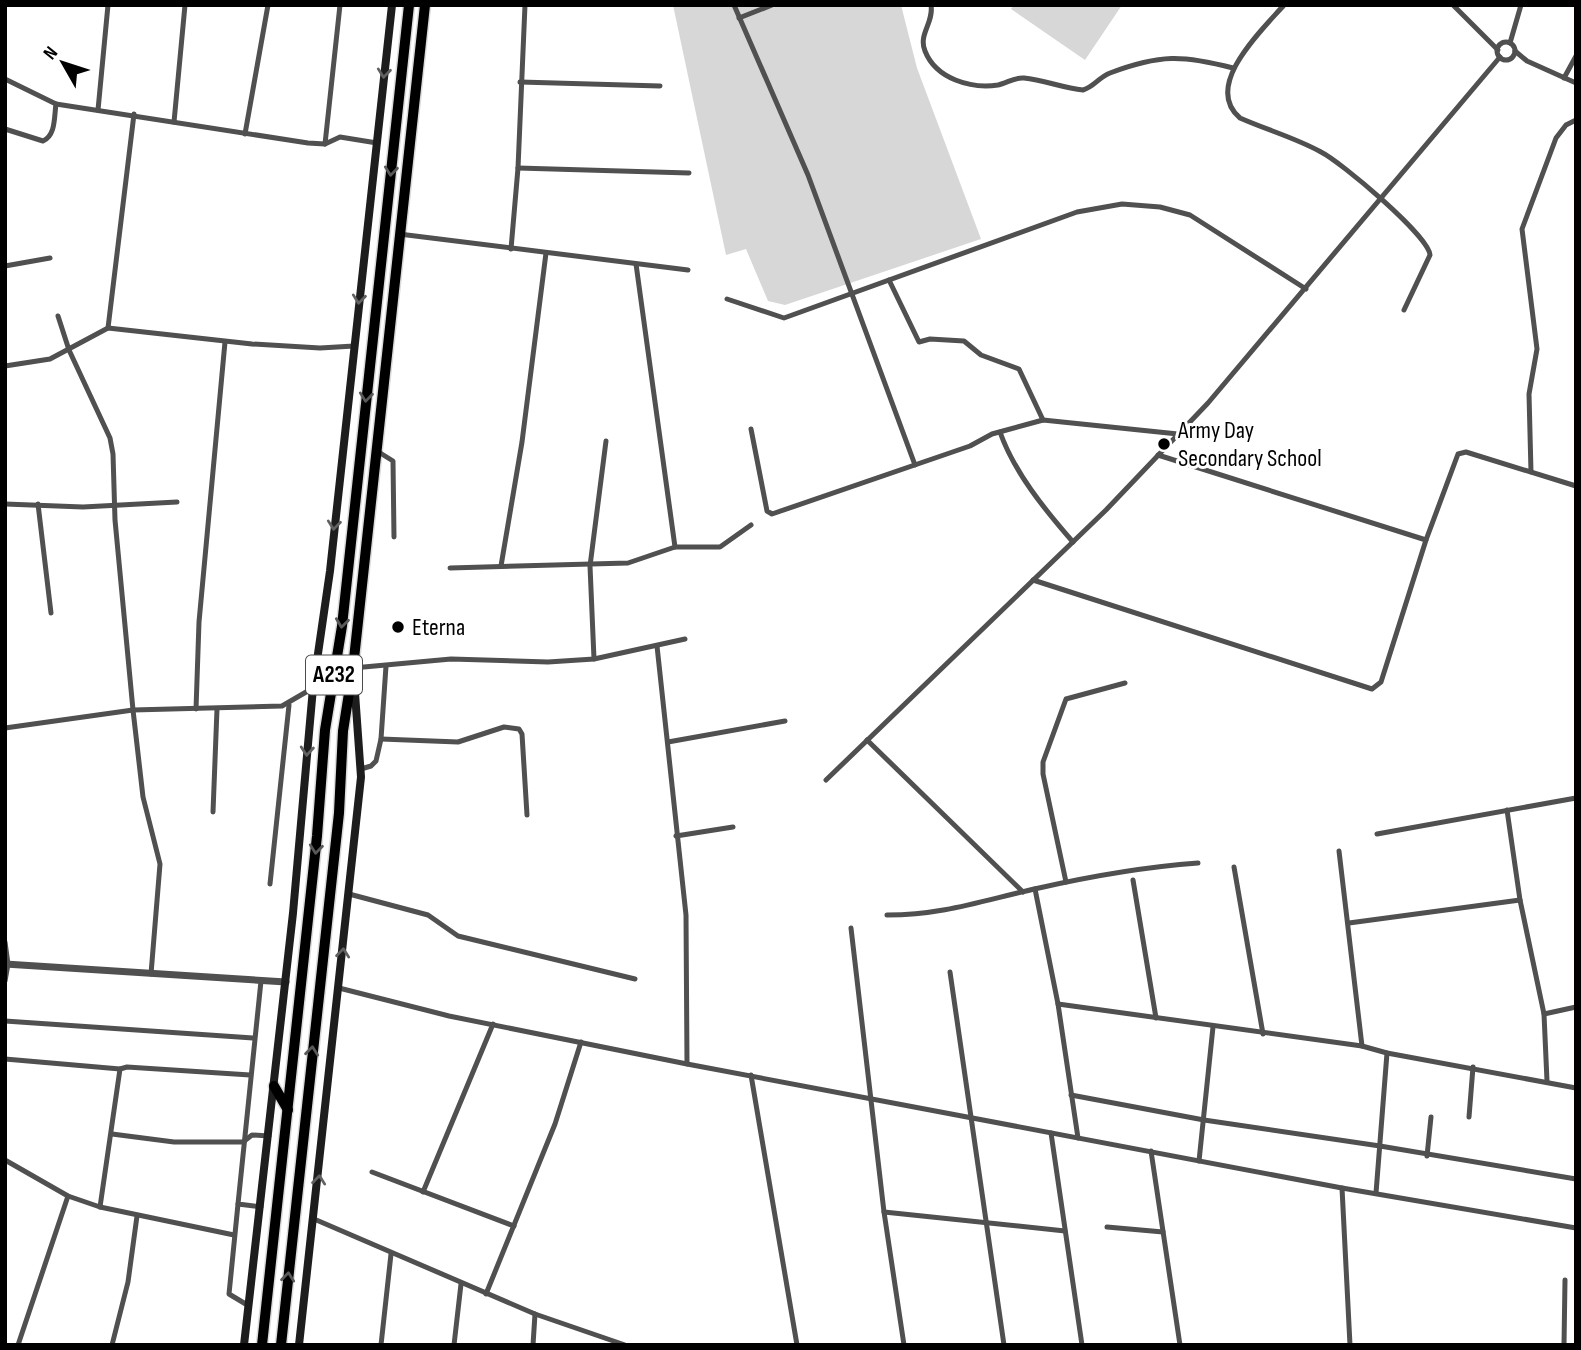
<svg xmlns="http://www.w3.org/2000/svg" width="1581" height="1350" font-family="'Sofia Sans Condensed',sans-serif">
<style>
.green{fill:#d7d7d7}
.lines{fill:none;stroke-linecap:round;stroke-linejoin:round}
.trunk-casing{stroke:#dbdbdb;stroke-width:13}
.minor{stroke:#505050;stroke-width:5}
.tertiary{stroke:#505050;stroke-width:7}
.secondary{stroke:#1d1d1d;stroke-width:8}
.trunk{stroke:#000;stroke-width:10}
.oneway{stroke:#616161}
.oneway2{stroke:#595959}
.poi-dot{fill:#000;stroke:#fff;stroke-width:2.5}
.labels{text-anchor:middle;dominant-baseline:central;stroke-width:6;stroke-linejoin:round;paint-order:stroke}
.shield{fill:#fff;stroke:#4c4c4c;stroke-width:2}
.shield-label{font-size:23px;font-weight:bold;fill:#000}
.poi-label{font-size:24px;fill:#000;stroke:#fff;text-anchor:start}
</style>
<rect width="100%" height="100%" fill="#fff"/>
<g class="green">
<polygon points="673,5 901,5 917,68 981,239 785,305 768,301 746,249 726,255"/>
<polygon points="1014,5 1122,5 1085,60 1011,9"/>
</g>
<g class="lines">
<defs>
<g id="trunk">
<polyline points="274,1086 288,1110"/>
<polyline points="262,1345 317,836 325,730 342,626 409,5"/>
<polyline points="281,1345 339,813 343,731 353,668 425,5"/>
</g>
</defs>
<use href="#trunk" class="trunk-casing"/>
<g class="minor">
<polyline points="734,5 808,175 915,465"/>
<path d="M931 5C934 23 918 34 925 51 936 79 971 89 998 85 1007 83 1015 77 1024 78 1044 80 1063 88 1083 90 1094 87 1099 77 1110 73 1160 54 1183 55 1233 68"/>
<path d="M1284 5C1262 30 1202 86 1240 118 1267 130 1296 138 1321 152 1341 162 1429 236 1430 255L1404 310"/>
<polyline points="1453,5 1498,50"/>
<polyline points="739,18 772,5"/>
<circle cx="1506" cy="51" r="9"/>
<polyline points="1510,43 1521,5"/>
<polyline points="1515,51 1527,61 1576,83"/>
<polyline points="1564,78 1576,56"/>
<polyline points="5,79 56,104 308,143 325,144 340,137 377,143"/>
<polyline points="520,82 660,86"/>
<polyline points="98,110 108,5"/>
<polyline points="174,122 185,5"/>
<path d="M5 129 43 141C56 135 54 117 56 104"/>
<polyline points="245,134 268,5"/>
<polyline points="325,144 340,5"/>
<polyline points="518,168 689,173"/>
<polyline points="399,234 688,270"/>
<polyline points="511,249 518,168 525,5"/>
<polyline points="636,264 675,547"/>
<polyline points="5,266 50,258"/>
<polyline points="889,280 919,342 930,339 964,341 981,355 1019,369 1043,420"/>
<polyline points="727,299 784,318 1077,212 1122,204 1160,207 1190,215 1306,289"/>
<polyline points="58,316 69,350 110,438 113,454 115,520 133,710 143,797 160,864 151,974"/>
<polyline points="108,328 134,114"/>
<polyline points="5,366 50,359 108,328 252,344 320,348 354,346"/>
<polyline points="751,429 767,511 772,514 970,446 992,434 1043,420 1178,434"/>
<path d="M1000 432C1014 472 1045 510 1073 542"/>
<polyline points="377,451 393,461 394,537"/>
<polyline points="1158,455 1426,540"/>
<polyline points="1531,472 1529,394 1537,349 1522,229 1556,138 1566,125 1576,120"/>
<polyline points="5,504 83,507 177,502"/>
<polyline points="38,504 51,613"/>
<polyline points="501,566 522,442 546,253"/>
<polyline points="450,568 628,563 675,547 720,547 751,525"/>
<polyline points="1033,580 1372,689 1381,682 1426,540 1458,454 1466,452 1576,486"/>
<polyline points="657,646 686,915 687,1064"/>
<polyline points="594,659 590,566 606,441"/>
<polyline points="353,668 451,659 548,662 594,659 685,639"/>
<polyline points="196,709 199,622 225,342"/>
<polyline points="5,728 133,710 282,706 313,688"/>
<polyline points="381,739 458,742 504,727 519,729 522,734 527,815"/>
<polyline points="867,740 1023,892"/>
<polyline points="668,742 785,721"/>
<polyline points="361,769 371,766 376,761 381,739 386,666"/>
<polyline points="826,780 1106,510 1208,403 1500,57"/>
<polyline points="1507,810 1520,900 1544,1014 1547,1081"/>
<polyline points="213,812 217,709"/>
<polyline points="1377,834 1576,798"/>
<polyline points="676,836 733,827"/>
<polyline points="1339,851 1362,1046"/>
<polyline points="1234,867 1263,1034"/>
<polyline points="1133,880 1156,1018"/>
<polyline points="1066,882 1043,774 1043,762 1066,699 1125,683"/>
<polyline points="270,884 289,705"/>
<polyline points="1035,889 1058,1004"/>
<polyline points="349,894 428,915 458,936 635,979"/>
<path d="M887 915C944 915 984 900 1039 888 1092 876 1144 867 1198 863"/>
<polyline points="1349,923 1520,900"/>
<polyline points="851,928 884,1212 904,1345"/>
<polyline points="5,942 8,964 5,981"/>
<polyline points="950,972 1004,1345"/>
<polyline points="261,981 238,1204 261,1207"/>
<polyline points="339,988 449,1016 687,1064 1342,1188 1576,1228"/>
<polyline points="1544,1014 1576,1007"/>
<polyline points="5,1021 253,1038"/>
<polyline points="5,1059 120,1069 127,1067 250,1075"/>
<polyline points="751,1075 797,1345"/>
<polyline points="1071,1095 1204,1120 1380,1146 1576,1179"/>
<polyline points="1469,1117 1473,1067"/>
<polyline points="1051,1133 1082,1345"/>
<polyline points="112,1134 174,1142 243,1142 252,1135 269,1136"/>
<polyline points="1078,1138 1058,1004 1362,1046 1387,1053 1576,1088"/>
<polyline points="1151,1151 1180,1345"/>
<polyline points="1427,1156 1431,1117"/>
<polyline points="5,1160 68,1196 100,1207 234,1235"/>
<polyline points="1199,1161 1213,1027"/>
<polyline points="372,1172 514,1226"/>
<polyline points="1342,1188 1350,1345"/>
<polyline points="423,1192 493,1024"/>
<polyline points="1376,1193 1387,1053"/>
<polyline points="238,1204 229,1294 249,1306"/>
<polyline points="100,1207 120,1069"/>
<polyline points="884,1212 1065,1231"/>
<polyline points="314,1219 535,1314 625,1345"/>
<polyline points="1107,1227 1163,1232"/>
<polyline points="486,1294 555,1124 581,1042"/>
<polyline points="18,1345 68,1196"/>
<polyline points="112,1345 128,1282 137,1216"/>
<polyline points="381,1345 391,1254"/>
<polyline points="454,1345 461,1284"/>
<polyline points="533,1345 535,1314"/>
<polyline points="1564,1345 1565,1280"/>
</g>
<polyline class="tertiary" points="5,964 286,982"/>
<g class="secondary">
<polyline points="244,1345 293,913 313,688 330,571 392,5"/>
<polyline points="299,1345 361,777 354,679"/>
</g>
<use href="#trunk" class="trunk"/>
</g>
<defs><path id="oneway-chevron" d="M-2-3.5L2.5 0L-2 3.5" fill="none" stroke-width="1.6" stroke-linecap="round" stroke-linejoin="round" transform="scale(1.75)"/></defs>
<g class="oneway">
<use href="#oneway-chevron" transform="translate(384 73) rotate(96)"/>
<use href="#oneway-chevron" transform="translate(359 299) rotate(96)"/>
<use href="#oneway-chevron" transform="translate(334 525) rotate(96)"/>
<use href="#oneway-chevron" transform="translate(307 751) rotate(95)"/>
<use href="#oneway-chevron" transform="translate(343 953) rotate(-84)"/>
<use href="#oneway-chevron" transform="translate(319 1180) rotate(-84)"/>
</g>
<g class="oneway2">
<use href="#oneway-chevron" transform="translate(391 171) rotate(96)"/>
<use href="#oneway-chevron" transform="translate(366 397) rotate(96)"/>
<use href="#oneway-chevron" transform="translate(342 623) rotate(97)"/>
<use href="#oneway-chevron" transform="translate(316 849) rotate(96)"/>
<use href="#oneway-chevron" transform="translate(312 1051) rotate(-84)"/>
<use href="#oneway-chevron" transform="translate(288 1277) rotate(-84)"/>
</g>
<g class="poi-dot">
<circle cx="1164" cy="444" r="7"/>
<circle cx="398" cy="627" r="7"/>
</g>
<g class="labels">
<rect class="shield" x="306" y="655.5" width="56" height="39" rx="5"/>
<g class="shield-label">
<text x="334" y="675">A232</text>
</g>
<g class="poi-label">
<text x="1178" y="430">Army Day<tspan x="1178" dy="28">Secondary School</tspan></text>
<text x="412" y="627">Eterna</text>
</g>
</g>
<rect width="1581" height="1350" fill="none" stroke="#000000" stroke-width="14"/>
<g transform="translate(63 63) rotate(309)" stroke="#ffffff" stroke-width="5" paint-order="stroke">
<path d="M0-5L12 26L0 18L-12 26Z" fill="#000000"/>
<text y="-10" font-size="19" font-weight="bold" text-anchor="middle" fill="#000000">N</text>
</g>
</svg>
